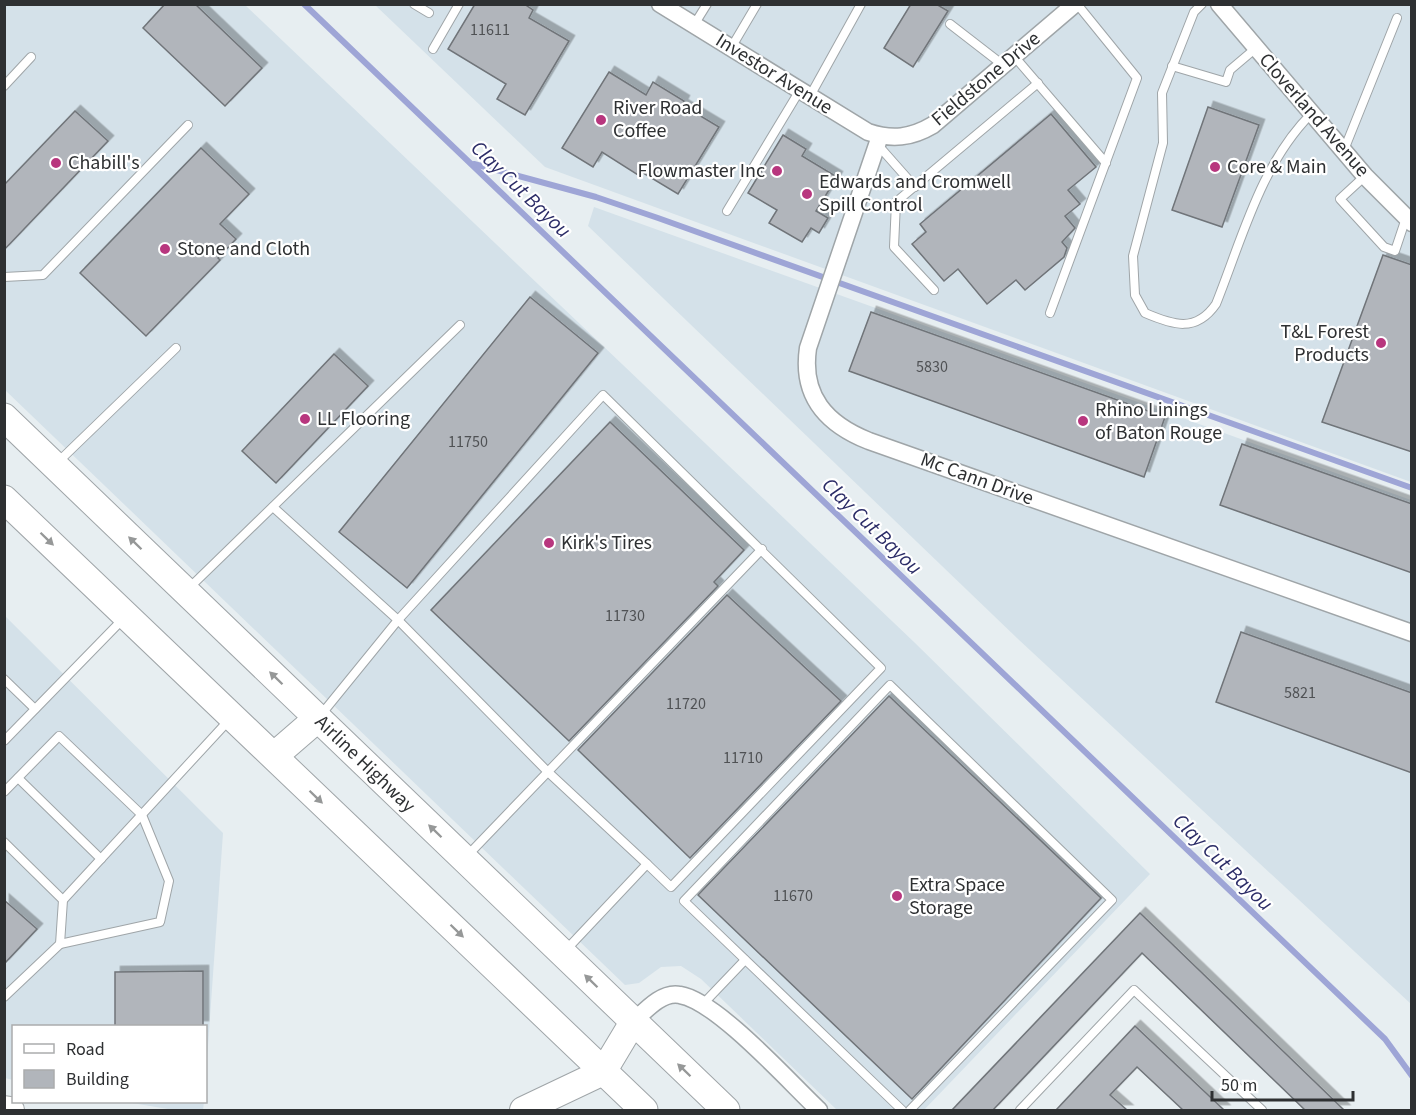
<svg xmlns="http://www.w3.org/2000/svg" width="1416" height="1115" font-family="'Source Sans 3',sans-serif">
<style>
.built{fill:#d4e1e9}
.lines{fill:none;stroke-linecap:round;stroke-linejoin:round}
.stream{stroke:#9ea5d6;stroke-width:6}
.building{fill:#b1b5bb;stroke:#707479;stroke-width:1.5;filter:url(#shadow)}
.service-casing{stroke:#9fa5a8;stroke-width:10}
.minor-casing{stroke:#9fa5a8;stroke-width:19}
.primary-casing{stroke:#9fa5a8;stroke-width:28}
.trunk-casing{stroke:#9fa5a8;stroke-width:29}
.service{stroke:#fff;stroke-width:8}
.minor{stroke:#fff;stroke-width:16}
.primary{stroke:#fff;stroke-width:26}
.trunk{stroke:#fff;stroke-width:27}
.oneway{fill:#969898}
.poi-dot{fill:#b8367e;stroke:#fff;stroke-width:2}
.labels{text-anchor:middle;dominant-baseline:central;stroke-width:4.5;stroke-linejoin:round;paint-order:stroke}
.number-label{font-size:16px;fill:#4f5154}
.street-label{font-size:20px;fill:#2e3032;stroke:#fff}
.poi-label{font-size:20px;fill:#2e3032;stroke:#fff;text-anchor:start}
.water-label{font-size:21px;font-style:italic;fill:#2b2c67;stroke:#fff}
</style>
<defs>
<filter id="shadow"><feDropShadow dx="5.5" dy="-5.5" stdDeviation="0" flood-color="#0004"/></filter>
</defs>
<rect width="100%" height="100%" fill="#e7eef1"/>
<g class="built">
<polygon points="4,5 245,5 914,642 1150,874 924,1110 837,1110 701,979 681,966 661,967 639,983 625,985 5,390"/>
<polygon points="375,5 1411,5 1411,482 545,167"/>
<polygon points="594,207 1411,500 1411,1004 1018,639 588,226"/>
<polygon points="4,615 223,833 206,1074 206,1026 14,1026 13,1080 5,1078"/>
<polygon points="126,1102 204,1102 203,1110 174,1110"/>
</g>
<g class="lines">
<g class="stream">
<polyline points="304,4 1385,1039 1412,1076"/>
<polyline points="474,164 596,197 658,218 1412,488"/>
</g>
</g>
<g class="building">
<polygon points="165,4 195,4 262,68 225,106 143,28"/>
<polygon points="475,4 524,4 533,10 529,18 569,41 525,115 497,99 506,84 448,49"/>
<polygon points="911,4 936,4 948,11 913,67 884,48"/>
<polygon points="609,72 646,95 653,82 684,101 682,105 719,127 678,194 640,171 638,175 602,152 593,167 562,148"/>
<polygon points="1208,107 1259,125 1222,227 1172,210"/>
<polygon points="75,111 108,141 4,250 4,185"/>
<polygon points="1051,114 1096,167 1068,190 1080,204 1065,216 1075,228 1062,242 1067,248 1064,257 1025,290 1016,280 987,304 958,269 944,281 912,244 926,232 920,224"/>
<polygon points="783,135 806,149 802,156 837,177 816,211 828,218 819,233 811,228 802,242 769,223 777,210 748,193"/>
<polygon points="201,148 249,194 220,224 236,239 218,258 220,260 146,336 80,273"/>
<polygon points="1383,255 1412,265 1412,452 1322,422"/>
<polygon points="530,297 598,353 407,588 339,532"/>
<polygon points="871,312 1165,417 1144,477 849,371"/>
<polygon points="334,354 368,386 276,483 242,451"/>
<polygon points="610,422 744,550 714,582 718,586 569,741 431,610"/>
<polygon points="1242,444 1412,504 1412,573 1220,505"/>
<polygon points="727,595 841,701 690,858 578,750"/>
<polygon points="1241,632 1412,693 1412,773 1216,702"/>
<polygon points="889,696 1101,898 912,1099 698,895"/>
<polygon points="4,900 37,929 4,964"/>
<polygon points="1140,913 1344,1110 1305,1110 1142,953 993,1110 952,1110"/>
<polygon points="203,971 203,1026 115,1026 115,972"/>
<polygon points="1135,1026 1224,1110 1183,1110 1137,1067 1110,1095 1127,1110 1056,1110"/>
</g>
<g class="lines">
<defs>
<g id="service">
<polyline points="414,4 429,13"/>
<path d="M1202 4 1194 12 1162 93 1163 143 1133 256 1135 295 1145 313C1173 325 1196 333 1216 304 1242 239 1261 164 1311 114"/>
<polyline points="950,24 1003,65"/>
<polyline points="694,25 707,4"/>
<polyline points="731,48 757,4"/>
<polyline points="433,49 459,4"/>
<polyline points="1014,56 1106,163"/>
<polyline points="1172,66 1226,82 1230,70 1256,48"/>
<polyline points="4,86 31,57"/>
<polyline points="810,96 861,4"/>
<polyline points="877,144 915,187"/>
<polyline points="1344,150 1397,18"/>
<polyline points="1365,176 1340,199 1384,247 1395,251 1406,218"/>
<polyline points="727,211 800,90"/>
<polyline points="4,277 43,275 188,125"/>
<polyline points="934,290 894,247 896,202 1038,83"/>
<polyline points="1050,313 1137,78 1077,4"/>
<polyline points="57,463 176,348"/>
<polyline points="273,507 398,620 548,772 647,864"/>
<polyline points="187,590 460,325"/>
<polyline points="4,679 35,709"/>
<polyline points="320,716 398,620 603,395 881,668 671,887 647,864 565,951"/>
<polyline points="4,741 124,618"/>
<polyline points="18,778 101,859"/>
<polyline points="4,792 59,736 142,815 169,881 160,922 60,944"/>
<polyline points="4,842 63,900"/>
<polyline points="467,856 762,549"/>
<polyline points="4,997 60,944 63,900 230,719"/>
<polyline points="702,1005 745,960"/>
<polyline points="902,1110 684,901 890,685 1112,900 910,1110"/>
<polyline points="1020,1110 1134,990 1262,1110"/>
</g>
<g id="minor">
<path d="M660 4 868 132C892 140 911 138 933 125L1075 4"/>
<polyline points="1219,4 1365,176 1412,223"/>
<path d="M880 136 808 348C801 396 826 424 869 441L1412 633"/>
<path d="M633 1022C645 1011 662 991 680 995 717 1001 790 1083 819 1110"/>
</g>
<g id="primary">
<polyline points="4,1109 11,1110"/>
<polyline points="523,1110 603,1072 633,1022"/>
</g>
<g id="trunk">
<polyline points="4,417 726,1110"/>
<polyline points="4,499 644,1110"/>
<polyline points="274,756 318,718"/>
</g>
</defs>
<use href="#service" class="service-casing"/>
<use href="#minor" class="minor-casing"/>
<use href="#primary" class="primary-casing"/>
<use href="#trunk" class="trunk-casing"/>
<use href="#service" class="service"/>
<use href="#minor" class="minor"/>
<use href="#primary" class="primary"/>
<use href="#trunk" class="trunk"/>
</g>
<defs><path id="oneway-solid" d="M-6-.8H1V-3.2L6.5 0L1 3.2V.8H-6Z" transform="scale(1.5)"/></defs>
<g class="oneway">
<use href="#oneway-solid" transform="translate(47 539) rotate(44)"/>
<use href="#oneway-solid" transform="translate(135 543) rotate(-136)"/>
<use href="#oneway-solid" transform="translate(276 678) rotate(-136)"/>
<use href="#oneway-solid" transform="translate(316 797) rotate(44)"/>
<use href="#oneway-solid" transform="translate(435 831) rotate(-136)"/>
<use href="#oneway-solid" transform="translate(457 931) rotate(44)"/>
<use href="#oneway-solid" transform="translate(591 981) rotate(-136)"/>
<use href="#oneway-solid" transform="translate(684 1070) rotate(-136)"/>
</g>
<g class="poi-dot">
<circle cx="601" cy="120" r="6"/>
<circle cx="56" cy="163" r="6"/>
<circle cx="1215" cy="167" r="6"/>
<circle cx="777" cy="171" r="6"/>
<circle cx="807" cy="194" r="6"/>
<circle cx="165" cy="249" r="6"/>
<circle cx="1381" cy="343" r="6"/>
<circle cx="305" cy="419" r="6"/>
<circle cx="1083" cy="421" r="6"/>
<circle cx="549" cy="543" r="6"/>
<circle cx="897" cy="896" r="6"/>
</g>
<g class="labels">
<g class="number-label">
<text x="490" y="30">11611</text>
<text x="932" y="367">5830</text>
<text x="468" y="442">11750</text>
<text x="625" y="616">11730</text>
<text x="1300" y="693">5821</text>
<text x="686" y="704">11720</text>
<text x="743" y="758">11710</text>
<text x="793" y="896">11670</text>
</g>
<g class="street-label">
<text transform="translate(774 74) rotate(32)">Investor Avenue</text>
<text transform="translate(986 79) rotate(-40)">Fieldstone Drive</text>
<text transform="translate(1314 115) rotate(49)">Cloverland Avenue</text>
<text transform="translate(977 479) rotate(20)">Mc Cann Drive</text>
<text transform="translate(365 764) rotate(44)">Airline Highway</text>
</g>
<g class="poi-label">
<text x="613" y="108">River Road<tspan x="613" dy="23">Coffee</tspan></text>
<text x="68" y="163">Chabill's</text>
<text x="1227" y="167">Core &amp; Main</text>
<text x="765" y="171" text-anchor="end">Flowmaster Inc</text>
<text x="819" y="182">Edwards and Cromwell<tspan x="819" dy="23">Spill Control</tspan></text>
<text x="177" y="249">Stone and Cloth</text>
<text x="1369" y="332" text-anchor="end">T&amp;L Forest<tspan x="1369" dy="23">Products</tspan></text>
<text x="1095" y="410">Rhino Linings<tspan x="1095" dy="23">of Baton Rouge</tspan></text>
<text x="317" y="419">LL Flooring</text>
<text x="561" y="543">Kirk's Tires</text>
<text x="909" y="885">Extra Space<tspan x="909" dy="23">Storage</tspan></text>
</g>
<g class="water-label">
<text transform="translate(521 189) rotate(44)">Clay Cut Bayou</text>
<text transform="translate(872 526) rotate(44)">Clay Cut Bayou</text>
<text transform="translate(1223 862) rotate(44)">Clay Cut Bayou</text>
</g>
</g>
<rect width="1416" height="1115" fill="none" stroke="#2e3032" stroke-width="12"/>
<rect x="12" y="1025" width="195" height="78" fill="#ffffff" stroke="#abacad" stroke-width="1.5"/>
<rect x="24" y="1044" width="30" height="9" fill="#ffffff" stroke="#abacad" stroke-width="1.5"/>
<text x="66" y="1055" font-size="18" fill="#2e3032">Road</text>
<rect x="24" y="1070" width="30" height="18" fill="#b1b5bb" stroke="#abacad" stroke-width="1.5"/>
<text x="66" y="1085" font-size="18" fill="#2e3032">Building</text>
<path d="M1212 1091v9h141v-9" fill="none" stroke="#2e3032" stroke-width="3"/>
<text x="1221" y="1091" font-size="18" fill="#2e3032" stroke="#ffffff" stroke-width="4.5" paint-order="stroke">50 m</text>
</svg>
